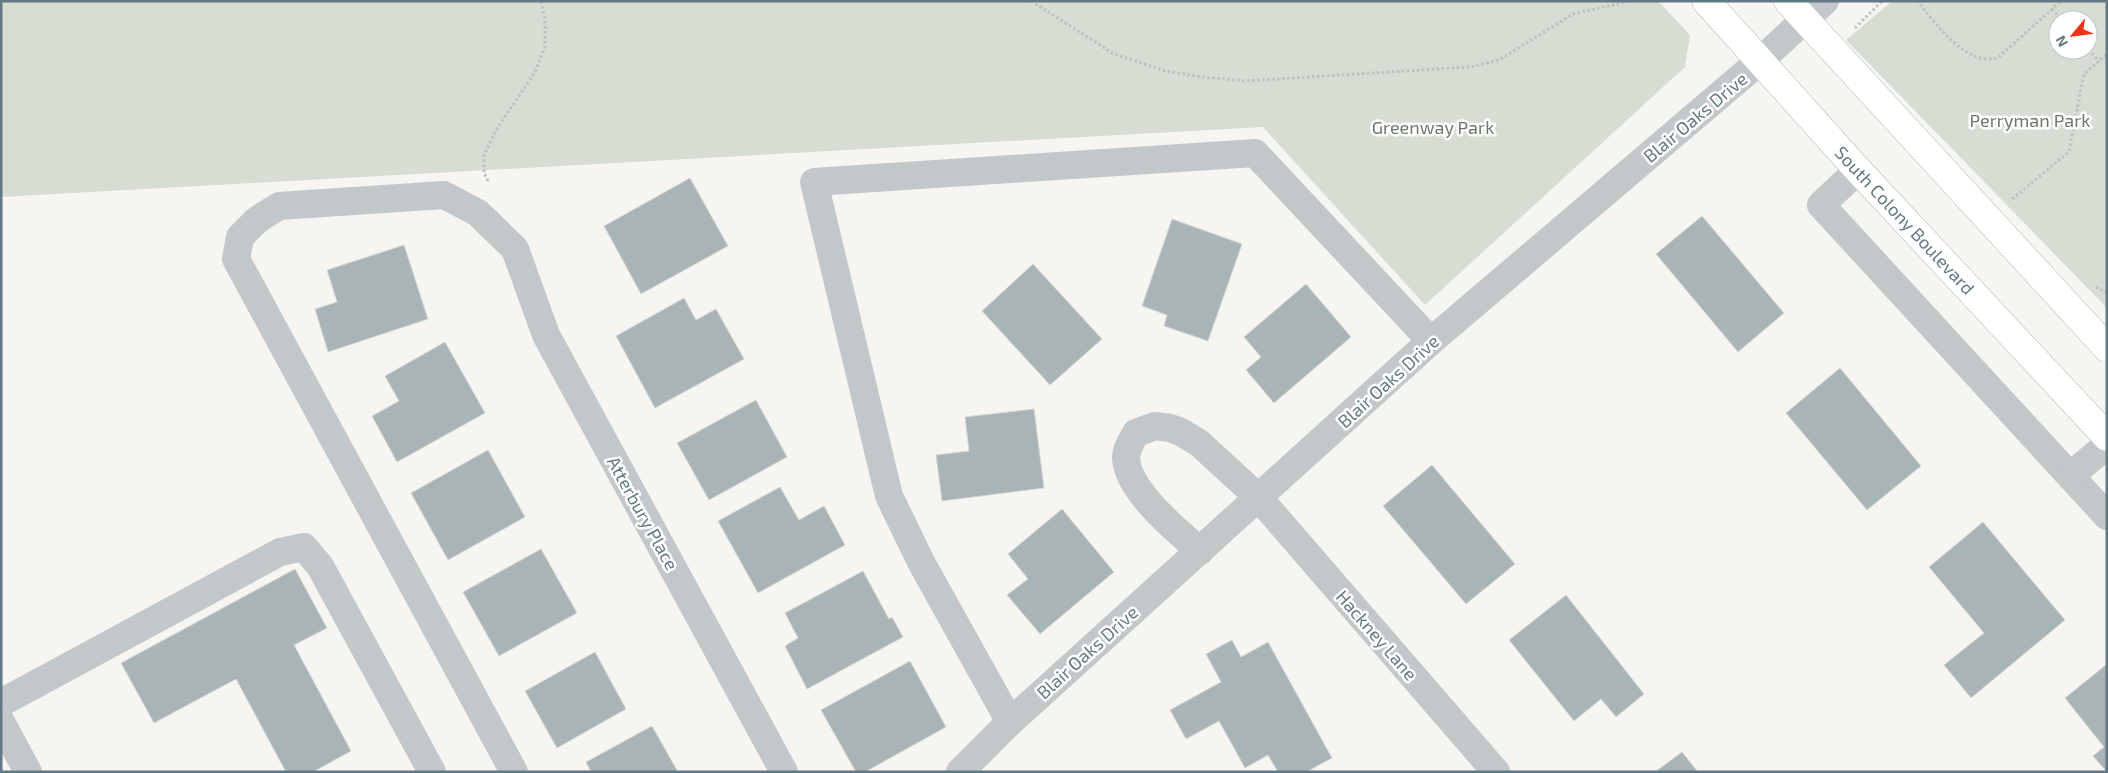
<svg xmlns="http://www.w3.org/2000/svg" width="2108" height="773" font-family="'Exo 2',sans-serif">
<style>
.green{fill:#d7ddd2;fill-rule:evenodd}
.building{fill:#a9b4b7;stroke:#d7d7d4}
.lines{fill:none;stroke-linecap:round;stroke-linejoin:round}
.major-casing{stroke:#b5babd;stroke-width:29}
.path{stroke:#bec0c2;stroke-width:3;stroke-dasharray:2.5 2.5;stroke-linecap:butt}
.minor{stroke:#c2c7ca;stroke-width:28}
.major{stroke:#fff;stroke-width:28}
.labels{text-anchor:middle;dominant-baseline:central;stroke-width:5;stroke-linejoin:round;paint-order:stroke}
.street-label{font-size:18px;fill:#627985;stroke:#fff}
.park-label{font-size:18px;fill:#6a7b62;stroke:#fff}
</style>
<rect width="100%" height="100%" fill="#f6f5f1"/>
<g class="green">
<polygon points="1,1 1658,1 1690,35 1685,67 1425,305 1263,127 1,197"/>
<path d="M1892 1H2107V308L1846 40ZM2058 20H2088V50H2058Z"/>
</g>
<g class="building">
<polygon points="690,178 728,246 641,294 604,226"/>
<polygon points="1702,216 1784,313 1738,352 1656,254"/>
<polygon points="1172,219 1242,244 1208,341 1164,326 1167,315 1142,306"/>
<polygon points="404,245 428,319 328,352 315,309 337,302 327,270"/>
<polygon points="1033,264 1102,339 1050,385 982,311"/>
<polygon points="1306,284 1351,337 1274,403 1246,370 1261,357 1244,337"/>
<polygon points="684,298 696,320 716,309 744,359 655,408 616,336"/>
<polygon points="445,342 485,413 397,462 372,416 399,401 385,376"/>
<polygon points="1840,368 1921,466 1867,510 1786,413"/>
<polygon points="756,400 787,457 709,500 677,443"/>
<polygon points="1034,409 1044,488 942,501 936,455 969,451 965,417"/>
<polygon points="488,450 525,517 448,560 411,493"/>
<polygon points="1432,465 1515,564 1466,604 1383,506"/>
<polygon points="780,487 799,520 824,506 845,545 758,593 718,521"/>
<polygon points="1062,509 1114,572 1040,634 1007,595 1028,579 1008,554"/>
<polygon points="1983,522 2065,620 1971,698 1944,665 1984,633 1929,567"/>
<polygon points="541,549 577,613 499,656 463,592"/>
<polygon points="295,569 327,628 294,645 351,751 313,772 286,772 236,679 154,723 121,663"/>
<polygon points="863,571 889,619 892,617 903,637 807,689 785,646 798,638 785,613"/>
<polygon points="1566,595 1644,694 1616,717 1601,699 1574,721 1509,640"/>
<polygon points="1232,640 1241,657 1268,642 1332,758 1306,772 1278,772 1268,755 1245,768 1219,721 1186,739 1170,710 1221,682 1206,654"/>
<polygon points="595,652 626,709 557,748 525,691"/>
<polygon points="910,661 946,727 865,772 856,772 821,710"/>
<polygon points="2107,664 2107,769 2105,770 2093,756 2104,747 2065,698"/>
<polygon points="652,726 678,772 591,772 586,762"/>
<polygon points="1682,752 1698,772 1655,772"/>
</g>
<g class="lines">
<defs>
<g id="major">
<polyline points="1706,1 1858,170 2107,437"/>
<polyline points="1788,1 2107,348"/>
</g>
</defs>
<use href="#major" class="major-casing"/>
<g class="path">
<polyline points="1031,1 1114,54 1165,71 1203,77 1245,81 1470,67 1499,60 1573,14 1630,1"/>
<path d="M1917 1C1935 22 1967 69 1999 57L2061 1"/>
<polyline points="2052,9 2062,20"/>
<polyline points="1855,28 1882,1"/>
<polyline points="2088,50 2099,61"/>
<polyline points="488,181 484,173 484,155 496,130 535,72 545,47 545,20 541,1"/>
<polyline points="2012,199 2069,152 2084,74 2107,54"/>
<polyline points="2096,287 2107,293"/>
</g>
<g class="minor">
<polyline points="1858,170 1821,205 2107,516"/>
<polyline points="2070,476 2107,445"/>
<path d="M1200 551C1177 531 1127 490 1126 458 1126 449 1132 440 1136 433L1155 426 1170 428 1181 432 1199 443 1258 497 1496 772"/>
<polyline points="1,703 280,552 304,547 320,566 432,772"/>
<polyline points="1,722 28,772"/>
<polyline points="1010,722 921,562 889,496 814,182 1255,153 1431,341"/>
<polyline points="514,772 236,259 240,237 257,220 279,206 444,195 478,213 515,249 546,335 784,772"/>
<polyline points="960,772 1010,722 1431,341 1761,60 1825,1"/>
</g>
<use href="#major" class="major"/>
</g>
<g class="labels">
<g class="street-label">
<text transform="translate(1695 117) rotate(-40)">Blair Oaks Drive</text>
<text transform="translate(1905 220) rotate(47)">South Colony Boulevard</text>
<text transform="translate(1388 381) rotate(-42)">Blair Oaks Drive</text>
<text transform="translate(643 513) rotate(61)">Atterbury Place</text>
<text transform="translate(1377 635) rotate(49)">Hackney Lane</text>
<text transform="translate(1087 652) rotate(-42)">Blair Oaks Drive</text>
</g>
<g class="park-label">
<text x="2030" y="120">Perryman Park</text>
<text x="1433" y="127">Greenway Park</text>
</g>
</g>
<rect width="2108" height="773" fill="none" stroke="#627985" stroke-width="5"/>
<g transform="translate(2073 35) rotate(241)"><circle r="24" fill="#ffffff" stroke="#c0c9ce"/>
<path d="M0-4L9 19L0 12L-9 19Z" fill="#ee3319"/>
<text y="-8" font-size="14" font-weight="bold" text-anchor="middle" fill="#627985">N</text>
</g>
</svg>
